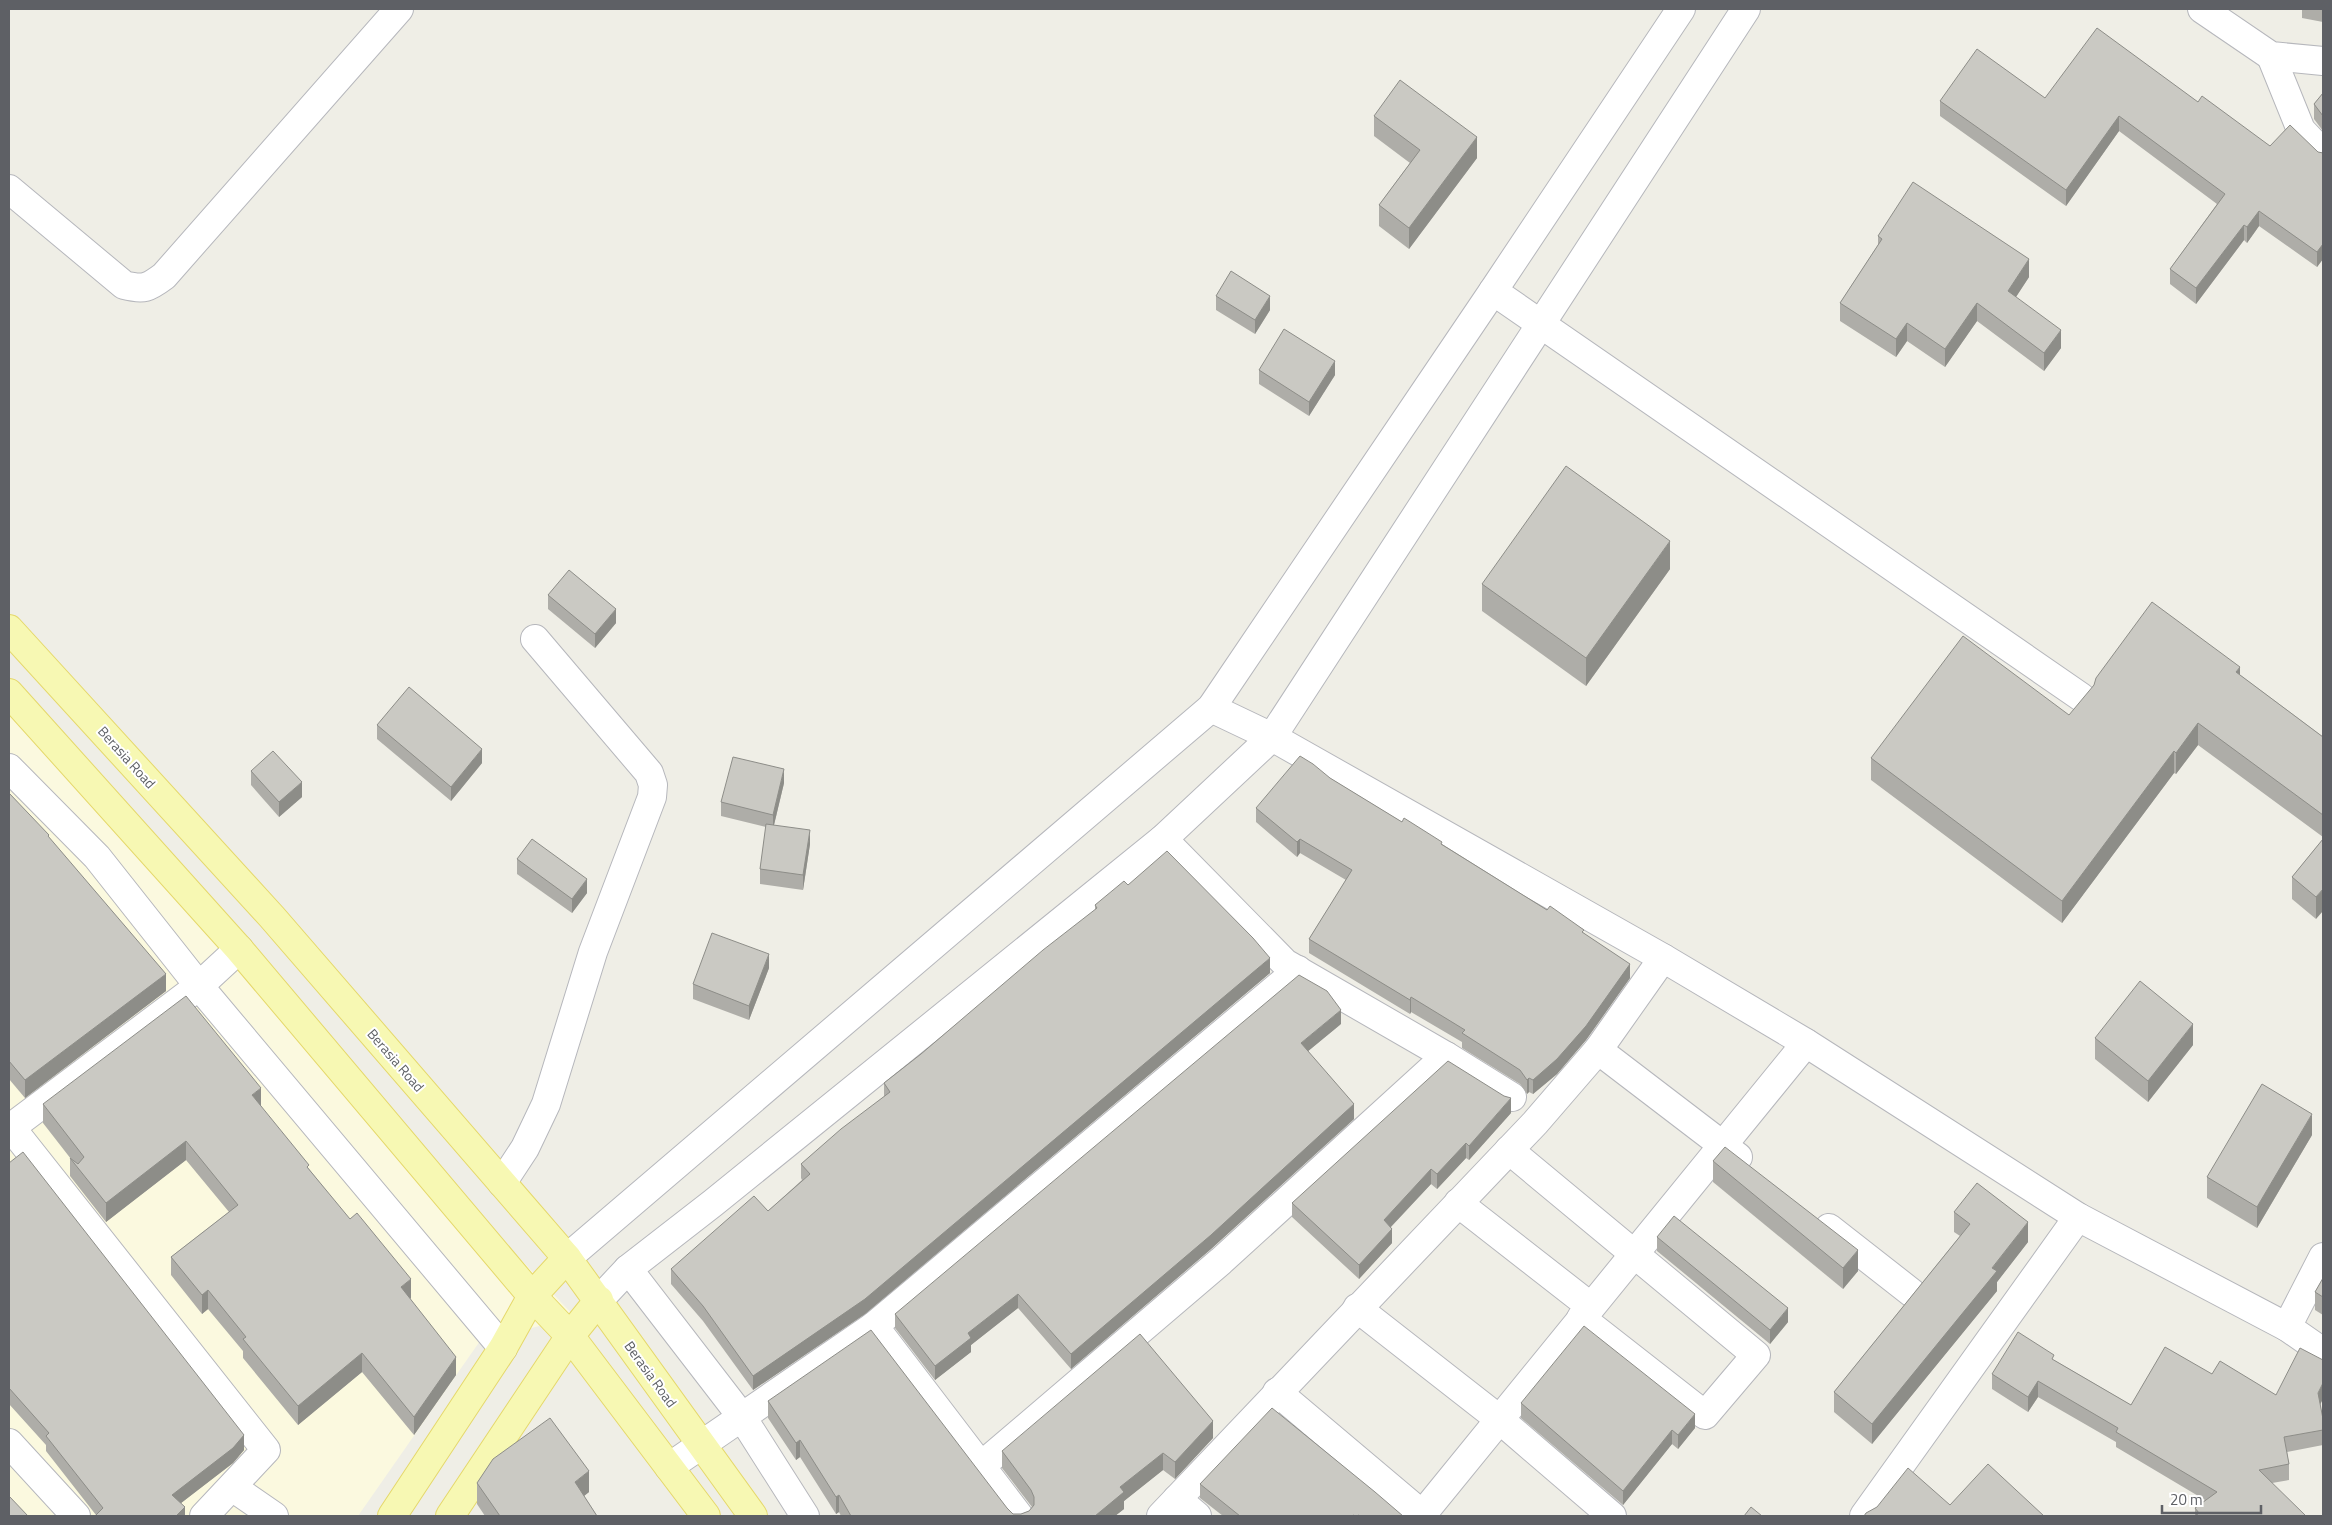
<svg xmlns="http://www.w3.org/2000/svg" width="2332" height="1525" font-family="'Titillium Web',sans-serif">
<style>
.commercial{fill:#fbf9df}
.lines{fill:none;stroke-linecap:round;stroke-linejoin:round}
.minor-casing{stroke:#b6b7bc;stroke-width:30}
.major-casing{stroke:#e5d86a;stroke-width:30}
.minor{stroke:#fff;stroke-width:28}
.major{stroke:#f7f8b3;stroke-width:28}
.wall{fill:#aeada8}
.shaded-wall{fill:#8d8d88}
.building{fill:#cac9c3;stroke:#8d8d88}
.labels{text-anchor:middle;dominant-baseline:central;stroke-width:4;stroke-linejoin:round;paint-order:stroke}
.street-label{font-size:14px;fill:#5e6065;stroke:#fff}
</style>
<rect width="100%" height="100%" fill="#efeee6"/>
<polygon class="commercial" points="9,715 575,1317 480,1341 358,1516 9,1516"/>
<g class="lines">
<defs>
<g id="minor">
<polyline points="2202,9 2271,56 2323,61"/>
<polyline points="2271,56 2301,130 2323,153"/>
<path d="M9 189 124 285C144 290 148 288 164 276L399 9"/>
<polyline points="1493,291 2081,697"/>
<polyline points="1211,708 1272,737 1663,958 1806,1043 2078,1217 2287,1327 2323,1352"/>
<polyline points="9,768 97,857 199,986 503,1348"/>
<polyline points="1163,839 1285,963 1446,1056 1512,1097"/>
<polyline points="1598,1050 1738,1157"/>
<polyline points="9,1125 266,1450 204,1516"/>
<polyline points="9,1129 199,986 239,949"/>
<polyline points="1509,1150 1756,1355 1705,1415 1581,1318"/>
<polyline points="502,1183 525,1148 546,1104 593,952 652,797 653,785 649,773 535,639"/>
<polyline points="1458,1203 1590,1306"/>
<polyline points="1829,1228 1912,1293"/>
<polyline points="567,1258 1211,708 1493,291 1681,9"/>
<polyline points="628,1269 742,1417 805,1516"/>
<polyline points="599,1300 628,1269 713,1203 1163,839 1272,737 1746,9"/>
<polyline points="1357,1308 1499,1419 1612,1516"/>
<polyline points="874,1326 1019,1516"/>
<polyline points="2287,1327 2323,1257"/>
<polyline points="1277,1392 1424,1516"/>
<polyline points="9,1443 76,1516"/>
<polyline points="981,1466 1221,1261 1446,1056"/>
<polyline points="669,1467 874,1326 1298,970"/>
<polyline points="232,1487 274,1516"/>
<polyline points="1177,1499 1197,1516"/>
<polyline points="1161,1516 1535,1123 1598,1050 1663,958"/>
<polyline points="1421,1516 1806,1043"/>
<polyline points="1864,1516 2078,1217"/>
</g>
<g id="major">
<polyline points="9,629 272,917 567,1258 753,1516"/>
<polyline points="9,693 239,949 532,1296 570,1336 706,1516"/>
<polyline points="392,1516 503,1348 532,1296 567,1258"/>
<polyline points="450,1516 570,1336 599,1300"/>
</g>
</defs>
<use href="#minor" class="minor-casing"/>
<use href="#major" class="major-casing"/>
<use href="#minor" class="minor"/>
<use href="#major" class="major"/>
</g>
<g class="wall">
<polygon points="2302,9 2323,9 2323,22 2302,18"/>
<polygon points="2323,93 2323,131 2314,119 2314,104"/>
<polygon points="2045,98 2198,102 2270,146 2323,153 2323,259 2317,267 2259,226 2247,243 2244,240 2196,304 2170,284 2170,269 2217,204 2119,131 2066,206 1940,116 1940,101"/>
<polygon points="1374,116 1477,158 1409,249 1379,226 1379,205 1410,163 1374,136"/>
<polygon points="1878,236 2029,277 2016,297 2061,348 2044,371 1977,321 1945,367 1907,341 1896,357 1840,321 1840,303 1878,245"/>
<polygon points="1216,296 1270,310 1255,334 1216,310"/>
<polygon points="1259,370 1335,375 1309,416 1259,384"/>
<polygon points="1670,569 1586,686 1482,611 1482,584"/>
<polygon points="548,595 616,623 595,648 548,609"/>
<polygon points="2240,675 2323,737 2323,837 2198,745 2176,774 2174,773 2062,923 1871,780 1871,758 2069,715"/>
<polygon points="377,725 482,763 451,801 377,739"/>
<polygon points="251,771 302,797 279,817 251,785"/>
<polygon points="1330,778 1402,822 1442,844 1584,933 1630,978 1586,1040 1557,1074 1533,1094 1529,1092 1527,1094 1520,1084 1462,1048 1462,1042 1411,1012 1410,1014 1309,953 1309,939 1346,880 1300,853 1297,857 1256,822 1256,808"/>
<polygon points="784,783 774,825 810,844 803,890 760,884 760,869 766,827 721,816 721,802"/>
<polygon points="9,793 49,838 166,991 25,1098 9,1079"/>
<polygon points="2323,839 2316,919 2292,899 2292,877"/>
<polygon points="517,859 587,893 572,913 517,874"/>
<polygon points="1128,885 1270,973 865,1314 753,1390 703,1321 671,1284 671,1269 768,1211 802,1180 801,1178 801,1164 884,1097 884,1083 921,1054 1095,910 1095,905"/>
<polygon points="769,968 749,1020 693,999 693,984"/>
<polygon points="1341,1024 1308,1051 1354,1119 1211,1249 1071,1369 1018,1308 971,1345 971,1352 935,1380 895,1328 895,1314"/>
<polygon points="2095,1038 2193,1045 2148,1102 2095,1059"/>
<polygon points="43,1104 261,1107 309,1169 411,1298 410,1299 456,1375 414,1435 362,1372 298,1425 243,1358 243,1351 208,1309 202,1314 171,1275 171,1257 229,1212 186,1160 106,1222 70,1176 70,1158 71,1159 43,1123"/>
<polygon points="1511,1113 1469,1160 1466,1158 1437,1189 1431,1184 1391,1227 1392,1243 1359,1279 1292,1217 1292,1203"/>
<polygon points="2312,1135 2257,1228 2207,1198 2207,1177"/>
<polygon points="1713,1161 1858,1271 1843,1289 1713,1182"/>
<polygon points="9,1163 244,1450 233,1463 181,1503 185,1516 96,1516 96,1515 46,1451 46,1445 9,1404"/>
<polygon points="1954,1212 2028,1242 1997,1282 1997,1291 1872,1444 1834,1412 1834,1392 1960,1236 1954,1232"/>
<polygon points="1657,1237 1788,1322 1770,1344 1657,1251"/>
<polygon points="2323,1278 2323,1315 2315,1310 2315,1292"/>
<polygon points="2054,1360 2131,1405 2212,1374 2276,1395 2320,1404 2323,1419 2323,1445 2287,1452 2289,1464 2289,1480 2272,1483 2195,1516 2195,1508 2205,1500 2116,1447 2116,1442 2038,1397 2028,1412 1992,1389 1992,1374"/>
<polygon points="768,1401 1007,1508 1013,1514 1021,1514 1029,1511 1032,1507 1002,1468 1002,1451 1213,1438 1175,1479 1163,1470 1124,1501 1124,1509 1115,1516 841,1516 839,1512 836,1514 800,1457 796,1460 768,1418"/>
<polygon points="1521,1403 1695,1428 1678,1449 1672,1444 1623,1505 1521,1418"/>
<polygon points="477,1483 589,1492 584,1496 597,1516 485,1516 477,1504"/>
<polygon points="1200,1484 1403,1516 1223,1516 1200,1498"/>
</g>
<g class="shaded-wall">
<polygon points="2119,116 2119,131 2066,206 2066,190"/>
<polygon points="1477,137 1477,158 1409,249 1409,228"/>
<polygon points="2259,211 2259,226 2247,243 2247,227"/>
<polygon points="2244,225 2244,240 2196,304 2196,288"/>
<polygon points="2323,244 2323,259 2317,267 2317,252"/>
<polygon points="2029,259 2029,277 2008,309 2008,291"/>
<polygon points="1270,296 1270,310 1255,334 1255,320"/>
<polygon points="1977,303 1977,321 1945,367 1945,349"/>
<polygon points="1907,323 1907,341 1896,357 1896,339"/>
<polygon points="2061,330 2061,348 2044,371 2044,353"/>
<polygon points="1335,361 1335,375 1309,416 1309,402"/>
<polygon points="1670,541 1670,569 1586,686 1586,658"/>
<polygon points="616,609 616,623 595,648 595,634"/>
<polygon points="2240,667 2240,688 2236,672"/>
<polygon points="2198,723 2198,745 2176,774 2176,753"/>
<polygon points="482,749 482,763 451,801 451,787"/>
<polygon points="2174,751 2174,773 2062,923 2062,901"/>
<polygon points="784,769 784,783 773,829 773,815"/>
<polygon points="302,782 302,797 279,817 279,802"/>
<polygon points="810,830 810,844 803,890 803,875"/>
<polygon points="1300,839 1300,853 1297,857 1297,842"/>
<polygon points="587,879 587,893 572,913 572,899"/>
<polygon points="2323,889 2323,911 2316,919 2316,897"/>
<polygon points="769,954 769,968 749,1020 749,1006"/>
<polygon points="1270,958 1270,973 865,1314 753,1390 753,1376"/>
<polygon points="1630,964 1630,978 1586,1040 1557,1074 1533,1094 1533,1080"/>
<polygon points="166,974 166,991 25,1098 25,1080"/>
<polygon points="1411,997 1411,1012 1410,1014 1410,1000"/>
<polygon points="1341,1010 1341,1024 1301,1057 1301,1043"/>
<polygon points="2193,1024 2193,1045 2148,1102 2148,1081"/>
<polygon points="1529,1078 1529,1092 1527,1094 1527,1080"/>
<polygon points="261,1088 261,1107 252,1095"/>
<polygon points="1511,1098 1511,1113 1469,1160 1469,1146"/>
<polygon points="1354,1104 1354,1119 1211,1249 1071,1369 1071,1354"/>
<polygon points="2312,1114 2312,1135 2257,1228 2257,1207"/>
<polygon points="186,1141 186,1160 106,1222 106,1203"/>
<polygon points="1466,1143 1466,1158 1437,1189 1437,1174"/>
<polygon points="1431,1169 1431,1184 1384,1234 1384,1220"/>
<polygon points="2028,1222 2028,1242 1997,1282 1997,1291 1872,1444 1872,1424"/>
<polygon points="1392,1229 1392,1243 1359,1279 1359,1265"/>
<polygon points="1858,1250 1858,1271 1843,1289 1843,1268"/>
<polygon points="411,1279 411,1298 401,1306 401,1287"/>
<polygon points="208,1290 208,1309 202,1314 202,1295"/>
<polygon points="1018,1294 1018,1308 971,1345 971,1352 935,1380 935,1366 968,1333"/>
<polygon points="1788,1308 1788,1322 1770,1344 1770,1330"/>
<polygon points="362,1353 362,1372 298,1425 298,1406"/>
<polygon points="456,1357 456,1375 414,1435 414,1417"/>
<polygon points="2038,1381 2038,1397 2028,1412 2028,1397"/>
<polygon points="2323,1383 2323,1399 2318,1409 2318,1393"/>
<polygon points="1695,1414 1695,1428 1678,1449 1678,1435"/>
<polygon points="1213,1421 1213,1438 1175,1479 1175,1462"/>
<polygon points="1672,1430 1672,1444 1623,1505 1623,1491"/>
<polygon points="244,1435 244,1450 233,1463 172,1510 172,1495"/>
<polygon points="800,1440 800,1457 796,1460 796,1443"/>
<polygon points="1163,1453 1163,1470 1124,1501 1124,1509 1115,1516 1095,1516 1120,1487"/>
<polygon points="589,1471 589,1492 575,1503 575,1482"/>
<polygon points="839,1495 839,1512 836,1514 836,1497"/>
<polygon points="185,1507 185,1516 176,1516"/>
</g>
<g class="building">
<polygon points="2097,28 2198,102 2202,96 2270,146 2290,125 2318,152 2323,153 2323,244 2317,252 2259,211 2247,227 2244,225 2196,288 2170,269 2225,194 2119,116 2066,190 1940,101 1977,49 2045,98"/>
<polygon points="1400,80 1477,137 1409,228 1379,205 1420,150 1374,116"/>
<polygon points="2323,93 2323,116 2314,104"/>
<polygon points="1913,182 2029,259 2008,291 2061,330 2044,353 1977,303 1945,349 1907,323 1896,339 1840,303 1882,239 1878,236"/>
<polygon points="1231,271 1270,296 1255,320 1216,296"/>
<polygon points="1284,329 1335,361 1309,402 1259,370"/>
<polygon points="1566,466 1670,541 1586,658 1482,584"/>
<polygon points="569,570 616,609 595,634 548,595"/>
<polygon points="2152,602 2240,667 2236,672 2323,737 2323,815 2198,723 2176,753 2174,751 2062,901 1871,758 1963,636 2069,715 2094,685 2096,678"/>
<polygon points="409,687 482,749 451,787 377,725"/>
<polygon points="273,751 302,782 279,802 251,771"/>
<polygon points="1300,756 1313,764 1330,778 1402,822 1404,818 1442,842 1441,844 1547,910 1550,906 1584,930 1582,932 1630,964 1586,1026 1557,1059 1533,1080 1529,1078 1527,1080 1520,1070 1462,1033 1465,1030 1411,997 1410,1000 1309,939 1352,870 1300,839 1297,842 1256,808"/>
<polygon points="733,757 784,769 773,815 721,802"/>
<polygon points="9,793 49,835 48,836 166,974 25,1080 9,1061"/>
<polygon points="766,824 810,830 803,875 760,869"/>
<polygon points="532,839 587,879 572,899 517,859"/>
<polygon points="2323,839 2323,889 2316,897 2292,877"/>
<polygon points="1167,851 1253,938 1270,958 865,1299 753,1376 703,1306 671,1269 754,1196 768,1211 810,1174 801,1164 841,1129 890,1092 884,1083 921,1054 1043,950 1097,908 1095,905 1124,881 1128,885"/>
<polygon points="712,933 769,954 749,1006 693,984"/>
<polygon points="1299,975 1327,991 1341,1010 1301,1043 1354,1104 1211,1235 1071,1354 1018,1294 968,1333 971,1338 935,1366 895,1314"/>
<polygon points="2140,981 2193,1024 2148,1081 2095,1038"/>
<polygon points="186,996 261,1088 252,1095 309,1165 307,1167 350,1219 357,1213 411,1279 401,1287 456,1357 414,1417 362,1353 298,1406 243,1339 246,1337 208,1290 202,1295 171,1257 238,1205 186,1141 106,1203 70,1158 78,1164 84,1157 43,1104"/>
<polygon points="1448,1061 1504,1096 1511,1098 1469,1146 1466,1143 1437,1174 1431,1169 1384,1220 1392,1229 1359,1265 1292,1203"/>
<polygon points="2262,1084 2312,1114 2257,1207 2207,1177"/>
<polygon points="1725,1147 1858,1250 1843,1268 1713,1161"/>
<polygon points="23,1152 244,1435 233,1448 172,1495 185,1507 176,1516 98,1516 96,1515 103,1508 46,1436 49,1433 9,1388 9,1163"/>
<polygon points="1977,1183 2028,1222 1992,1268 1997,1271 1872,1424 1834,1392 1970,1224 1954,1212"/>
<polygon points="1674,1216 1788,1308 1770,1330 1657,1237"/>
<polygon points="2323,1278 2323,1297 2315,1292"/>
<polygon points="1584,1326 1695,1414 1678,1435 1672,1430 1623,1491 1521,1403"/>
<polygon points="871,1330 1007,1508 1013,1514 1021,1514 1029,1511 1034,1505 1034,1497 1031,1490 1002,1451 1140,1334 1213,1421 1175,1462 1163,1453 1120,1487 1124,1492 1095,1516 851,1516 839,1495 836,1497 800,1440 796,1443 768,1401"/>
<polygon points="2018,1332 2054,1355 2052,1359 2131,1405 2165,1347 2212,1374 2220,1361 2276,1395 2300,1348 2323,1360 2323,1383 2318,1393 2323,1419 2323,1430 2284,1437 2289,1464 2259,1470 2306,1516 2195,1516 2199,1513 2195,1508 2217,1492 2116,1432 2118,1428 2038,1381 2028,1397 1992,1374"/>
<polygon points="1272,1408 1375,1492 1403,1516 1360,1516 1358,1515 1357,1516 1355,1516 1353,1515 1352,1516 1240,1516 1200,1484"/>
<polygon points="550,1418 589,1471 575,1482 597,1516 500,1516 477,1483 493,1459"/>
<polygon points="1988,1464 2044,1516 1864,1516 1866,1513 1877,1507 1908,1468 1950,1505"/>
<polygon points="9,1496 28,1516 9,1516"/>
<polygon points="1751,1507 1762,1516 1744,1516"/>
</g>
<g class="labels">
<g class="street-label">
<text transform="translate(127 757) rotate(48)">Berasia Road</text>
<text transform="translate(396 1060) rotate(49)">Berasia Road</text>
<text transform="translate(651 1374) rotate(54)">Berasia Road</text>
</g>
</g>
<rect width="2332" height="1525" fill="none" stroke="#5e6065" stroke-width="20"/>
<path d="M2162 1505v8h99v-8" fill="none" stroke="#5e6065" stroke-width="2.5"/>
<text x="2170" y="1505" font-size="15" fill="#5e6065" stroke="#ffffff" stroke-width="4" paint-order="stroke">20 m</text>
</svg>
